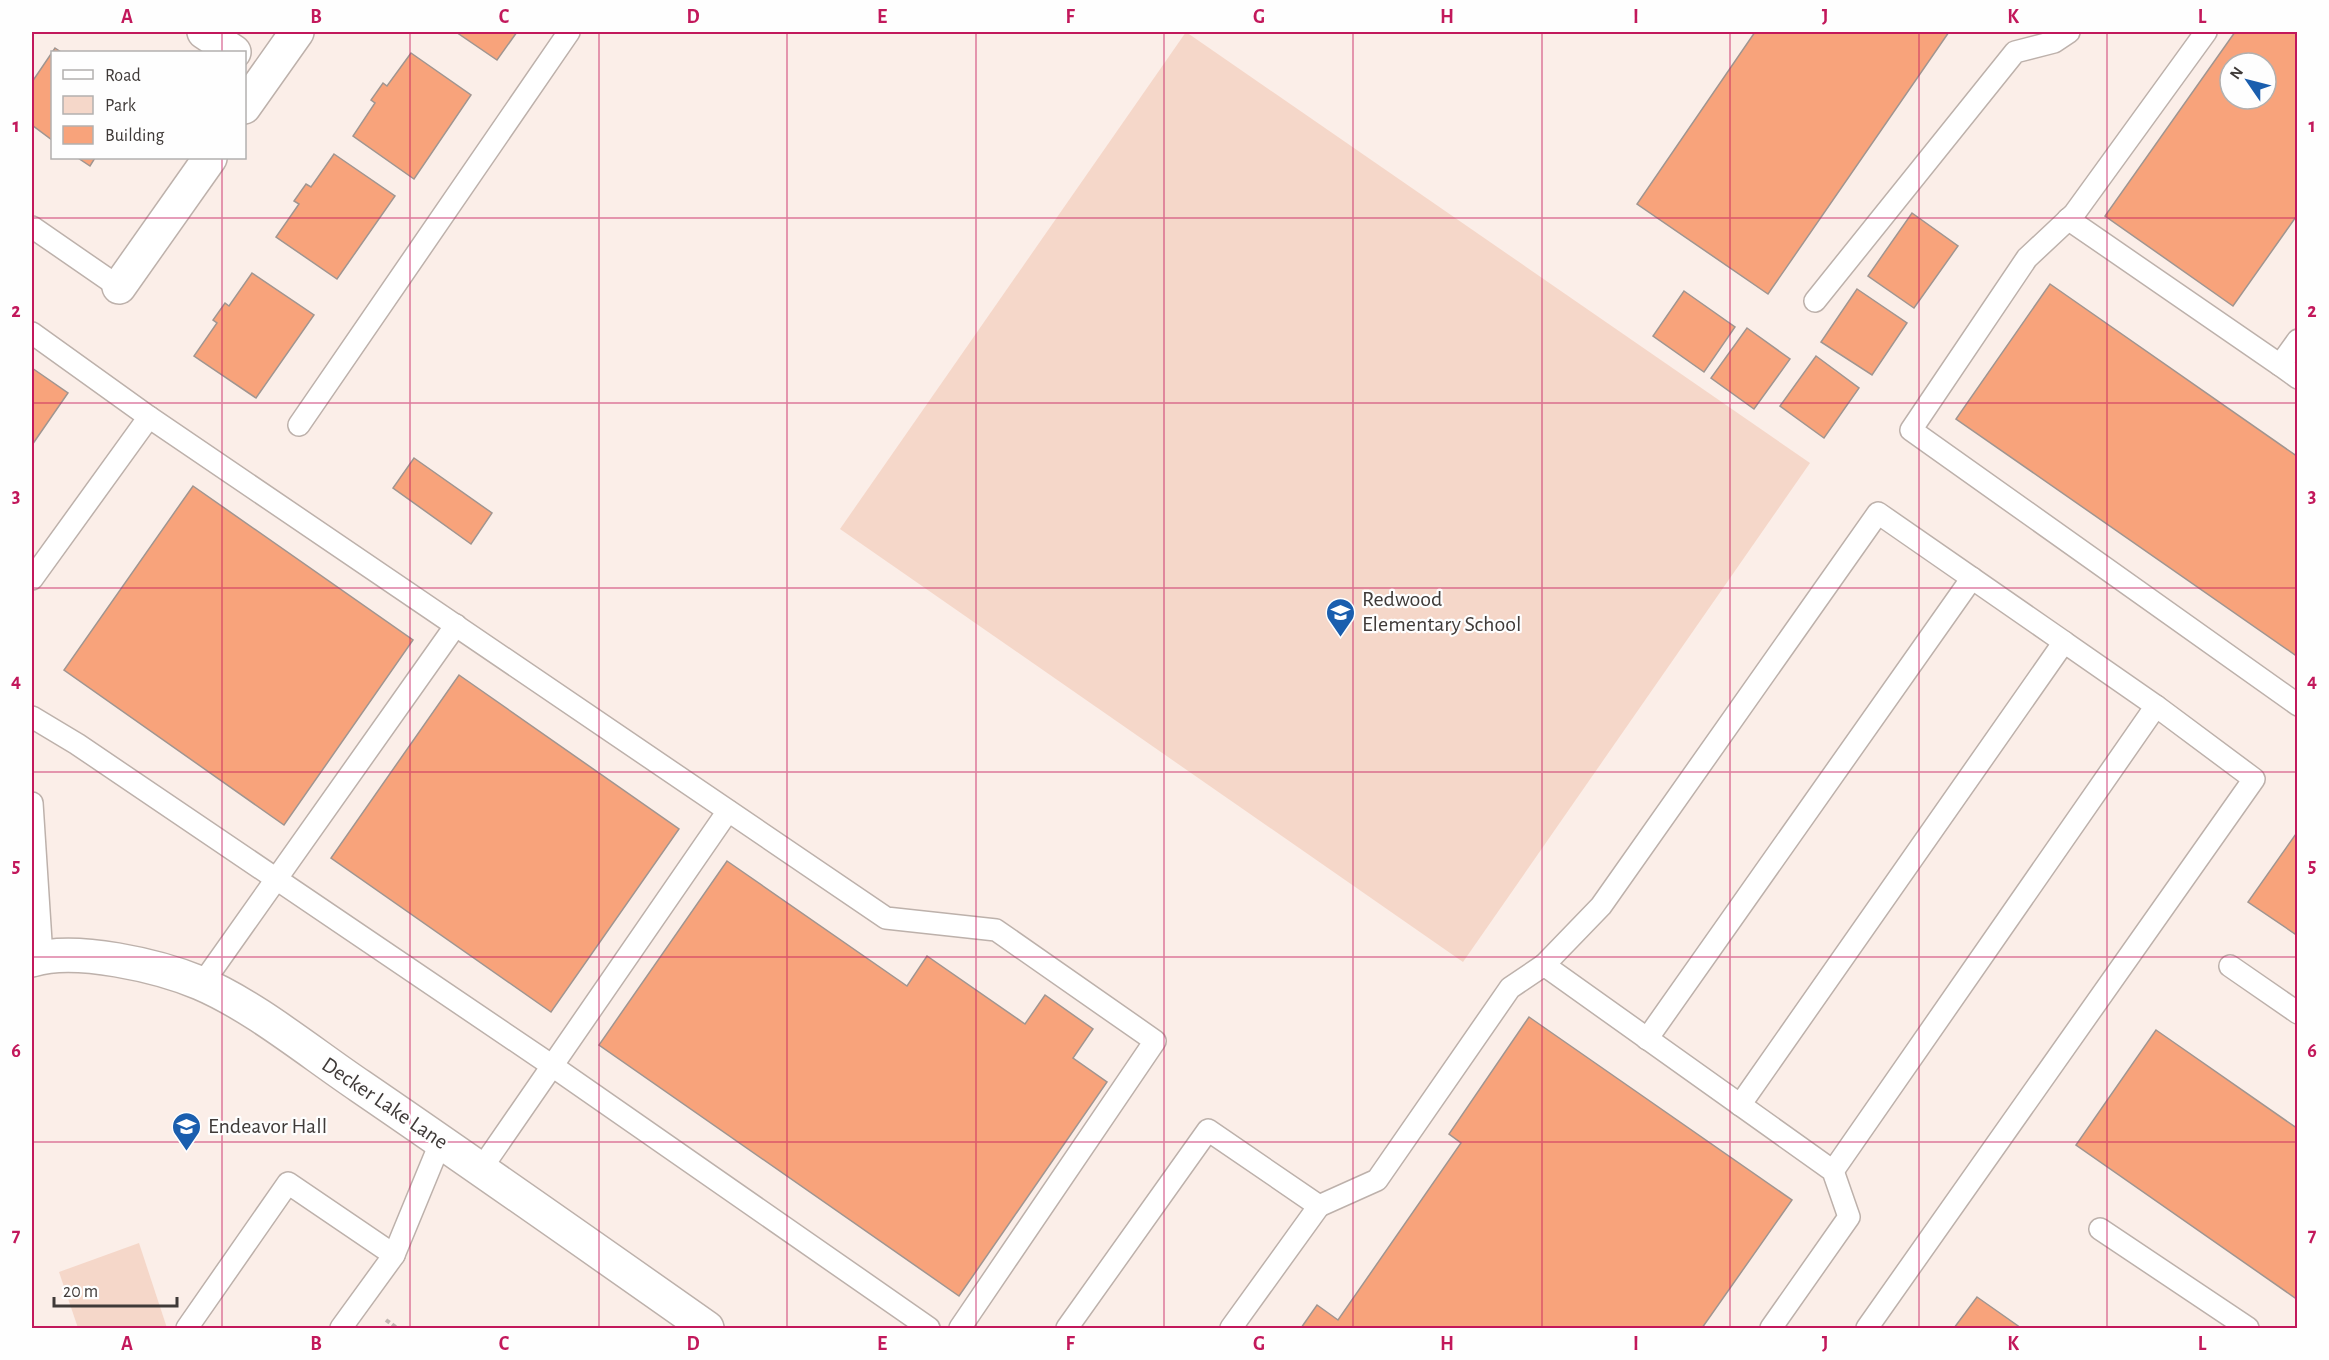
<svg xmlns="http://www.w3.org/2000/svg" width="2329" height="1360" font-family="'Alegreya Sans',sans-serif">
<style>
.green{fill:#f5d7c9}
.building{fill:#f8a37b;stroke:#a09590;stroke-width:1.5;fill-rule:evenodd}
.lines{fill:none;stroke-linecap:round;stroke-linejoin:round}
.lane-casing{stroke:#bdb1ab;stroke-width:24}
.street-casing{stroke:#bdb1ab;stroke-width:36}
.path{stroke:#c2b8b3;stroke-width:4;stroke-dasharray:4.5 3;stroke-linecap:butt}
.lane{stroke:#fff;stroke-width:21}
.street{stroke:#fff;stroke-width:33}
.grid{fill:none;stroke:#c2185b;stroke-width:1.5;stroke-opacity:0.55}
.labels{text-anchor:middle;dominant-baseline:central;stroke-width:4.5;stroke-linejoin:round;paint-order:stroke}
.poi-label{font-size:22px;fill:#3f3a38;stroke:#fefefe;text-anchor:start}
.street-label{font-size:22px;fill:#3f3a38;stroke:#fefefe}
.neatline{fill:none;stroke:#c2185b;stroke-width:2}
.grid-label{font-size:20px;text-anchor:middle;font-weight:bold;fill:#c2185b}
</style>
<rect width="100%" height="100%" fill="#fbeee8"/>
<g class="green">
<polygon points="1186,32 1810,463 1463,962 840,529"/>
<polygon points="139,1243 167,1328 78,1328 59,1272"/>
</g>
<g class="building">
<polygon points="456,32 517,32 497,60"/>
<polygon points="1755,32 1949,32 1768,294 1637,204"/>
<path d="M2235 32H2298V214L2233 306 2105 216ZM2230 63H2266V99H2230Z"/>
<polygon points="55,48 61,52 52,52 52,140 32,125 32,82"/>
<polygon points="411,53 471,95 414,179 353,136 375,103 371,100 383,83 387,86"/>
<polygon points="334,154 395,196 337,279 276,237 299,204 294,201 306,184 311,187"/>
<polygon points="78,158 95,158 90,166"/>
<polygon points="1912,213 1958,246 1914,308 1868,276"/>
<polygon points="252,273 314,315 256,398 194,356 217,323 213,320 225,303 229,306"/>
<polygon points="2050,284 2298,457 2298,657 1956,419"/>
<polygon points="1857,289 1907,323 1872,375 1821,342"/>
<polygon points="1684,291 1735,327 1704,372 1653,336"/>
<polygon points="1747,328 1790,359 1754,409 1711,378"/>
<polygon points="1816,356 1859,388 1824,438 1780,406"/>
<polygon points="32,368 68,393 32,445"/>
<polygon points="414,458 492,513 471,544 393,488"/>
<polygon points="193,486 413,640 284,825 64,670"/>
<polygon points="459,675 679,829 551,1012 331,858"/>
<polygon points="2298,831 2298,936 2248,902"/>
<polygon points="727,861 907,986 927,956 1025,1024 1045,995 1093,1029 1073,1058 1107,1082 959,1296 599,1045"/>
<polygon points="1529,1017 1792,1200 1702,1328 1301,1328 1317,1305 1338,1320 1461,1143 1449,1134"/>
<polygon points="2156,1030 2298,1129 2298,1300 2076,1145"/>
<polygon points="1977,1297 2021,1328 1954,1328"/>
</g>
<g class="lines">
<defs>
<g id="lane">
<polyline points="2206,32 2074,214 2027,258 1911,430 2298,705"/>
<polyline points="2068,219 2280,365"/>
<polyline points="32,227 119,287"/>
<polyline points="1815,301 2015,52 2054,42 2069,32"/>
<polyline points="32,333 149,417 886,918 996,930 1155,1041 960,1328"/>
<polyline points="2298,340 2280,365 2298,378"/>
<polyline points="299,425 569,32"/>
<polyline points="32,579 149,417"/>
<polyline points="32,717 77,744 551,1065 929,1328"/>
<polyline points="32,803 42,957"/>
<polyline points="1544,965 1601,906 1878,513 2064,642"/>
<polyline points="2230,966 2298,1013"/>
<polyline points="202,984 456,625"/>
<polyline points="1647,1039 1972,578"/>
<polyline points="1740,1105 2064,642 2156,706"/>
<polyline points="481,1169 728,811"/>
<polyline points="1833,1171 2156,706 2254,779 1867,1328"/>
<polyline points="1319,1206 1377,1180 1510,988 1544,965 1833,1171 1849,1217 1771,1328"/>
<polyline points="2100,1229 2248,1328"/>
<polyline points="187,1328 288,1183 394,1255"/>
<polyline points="341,1328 394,1255 441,1141"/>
<polyline points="1067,1328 1208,1130 1319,1206 1231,1328"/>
</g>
<g id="street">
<polyline points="204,32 234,52"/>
<polyline points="244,107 297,32"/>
<polyline points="119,287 210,158"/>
<path d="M32 960C75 946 159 966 200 983 254 1006 311 1053 360 1086 477 1166 592 1247 707 1328"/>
</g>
</defs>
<use href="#lane" class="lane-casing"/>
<use href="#street" class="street-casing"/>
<polyline class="path" points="386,1320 397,1328"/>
<use href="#lane" class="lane"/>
<use href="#street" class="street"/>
</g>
<path class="grid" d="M222 32V52M410 32V1328M599 32V1328M787 32V1328M976 32V1328M1164 32V1328M1353 32V1328M1542 32V1328M1730 32V1328M1919 32V1328M2107 32V1328M222 158V1328M32 218H2298M32 403H2298M32 588H2298M32 772H2298M32 957H2298M32 1142H2298"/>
<defs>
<symbol id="school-pin" viewBox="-11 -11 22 30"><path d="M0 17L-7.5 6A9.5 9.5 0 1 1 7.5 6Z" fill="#1a5eae" stroke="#fefefe"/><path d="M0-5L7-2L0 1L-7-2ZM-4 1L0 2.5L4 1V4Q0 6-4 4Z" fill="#fff"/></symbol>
</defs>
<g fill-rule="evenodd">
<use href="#school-pin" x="1324" y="596" width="33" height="45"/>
<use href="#school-pin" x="170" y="1110" width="33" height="45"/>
</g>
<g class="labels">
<g class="poi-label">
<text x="1362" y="599">Redwood<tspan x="1362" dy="25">Elementary School</tspan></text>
<text x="208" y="1126">Endeavor Hall</text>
</g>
<g class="street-label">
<text transform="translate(385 1103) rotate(34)">Decker Lake Lane</text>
</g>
</g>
<rect width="2329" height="1360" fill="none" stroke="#fefefe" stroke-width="66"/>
<rect x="51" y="51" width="195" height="108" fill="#fefefe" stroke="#b2b0af" stroke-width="1.5"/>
<rect x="63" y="70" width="30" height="9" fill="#ffffff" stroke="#b2b0af" stroke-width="1.5"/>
<text x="105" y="81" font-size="18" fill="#3f3a38">Road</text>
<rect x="63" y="96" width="30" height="18" fill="#f5d7c9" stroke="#b2b0af" stroke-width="1.5"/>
<text x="105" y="111" font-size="18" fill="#3f3a38">Park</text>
<rect x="63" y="126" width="30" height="18" fill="#f8a37b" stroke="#b2b0af" stroke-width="1.5"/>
<text x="105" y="141" font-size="18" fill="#3f3a38">Building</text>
<g transform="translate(2248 81) rotate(305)"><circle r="28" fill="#fefefe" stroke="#b2b0af" stroke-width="1.5"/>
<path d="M0-4.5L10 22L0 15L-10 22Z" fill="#1a5eae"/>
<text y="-9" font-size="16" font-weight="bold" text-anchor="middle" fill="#3f3a38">N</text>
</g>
<path d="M54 1297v9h123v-9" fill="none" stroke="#3f3a38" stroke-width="3"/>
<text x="63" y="1297" font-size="18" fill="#3f3a38" stroke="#fefefe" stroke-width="4.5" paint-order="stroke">20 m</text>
<rect x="33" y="33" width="2263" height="1294" class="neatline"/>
<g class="grid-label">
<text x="127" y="23">A</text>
<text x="316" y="23">B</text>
<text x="504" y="23">C</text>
<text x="693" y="23">D</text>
<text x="882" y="23">E</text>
<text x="1070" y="23">F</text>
<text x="1259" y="23">G</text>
<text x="1447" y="23">H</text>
<text x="1636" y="23">I</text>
<text x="1825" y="23">J</text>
<text x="2013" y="23">K</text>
<text x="2202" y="23">L</text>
<text x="16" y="132">1</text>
<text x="2312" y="132">1</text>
<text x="16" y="317">2</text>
<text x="2312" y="317">2</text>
<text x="16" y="502">3</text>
<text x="2312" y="502">3</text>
<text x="16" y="687">4</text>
<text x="2312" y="687">4</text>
<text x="16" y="872">5</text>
<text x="2312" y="872">5</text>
<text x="16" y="1057">6</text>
<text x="2312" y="1057">6</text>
<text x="16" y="1241">7</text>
<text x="2312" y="1241">7</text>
<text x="127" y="1350">A</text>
<text x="316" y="1350">B</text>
<text x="504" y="1350">C</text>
<text x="693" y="1350">D</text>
<text x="882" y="1350">E</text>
<text x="1070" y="1350">F</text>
<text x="1259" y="1350">G</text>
<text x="1447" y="1350">H</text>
<text x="1636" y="1350">I</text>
<text x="1825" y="1350">J</text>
<text x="2013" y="1350">K</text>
<text x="2202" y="1350">L</text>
</g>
</svg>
